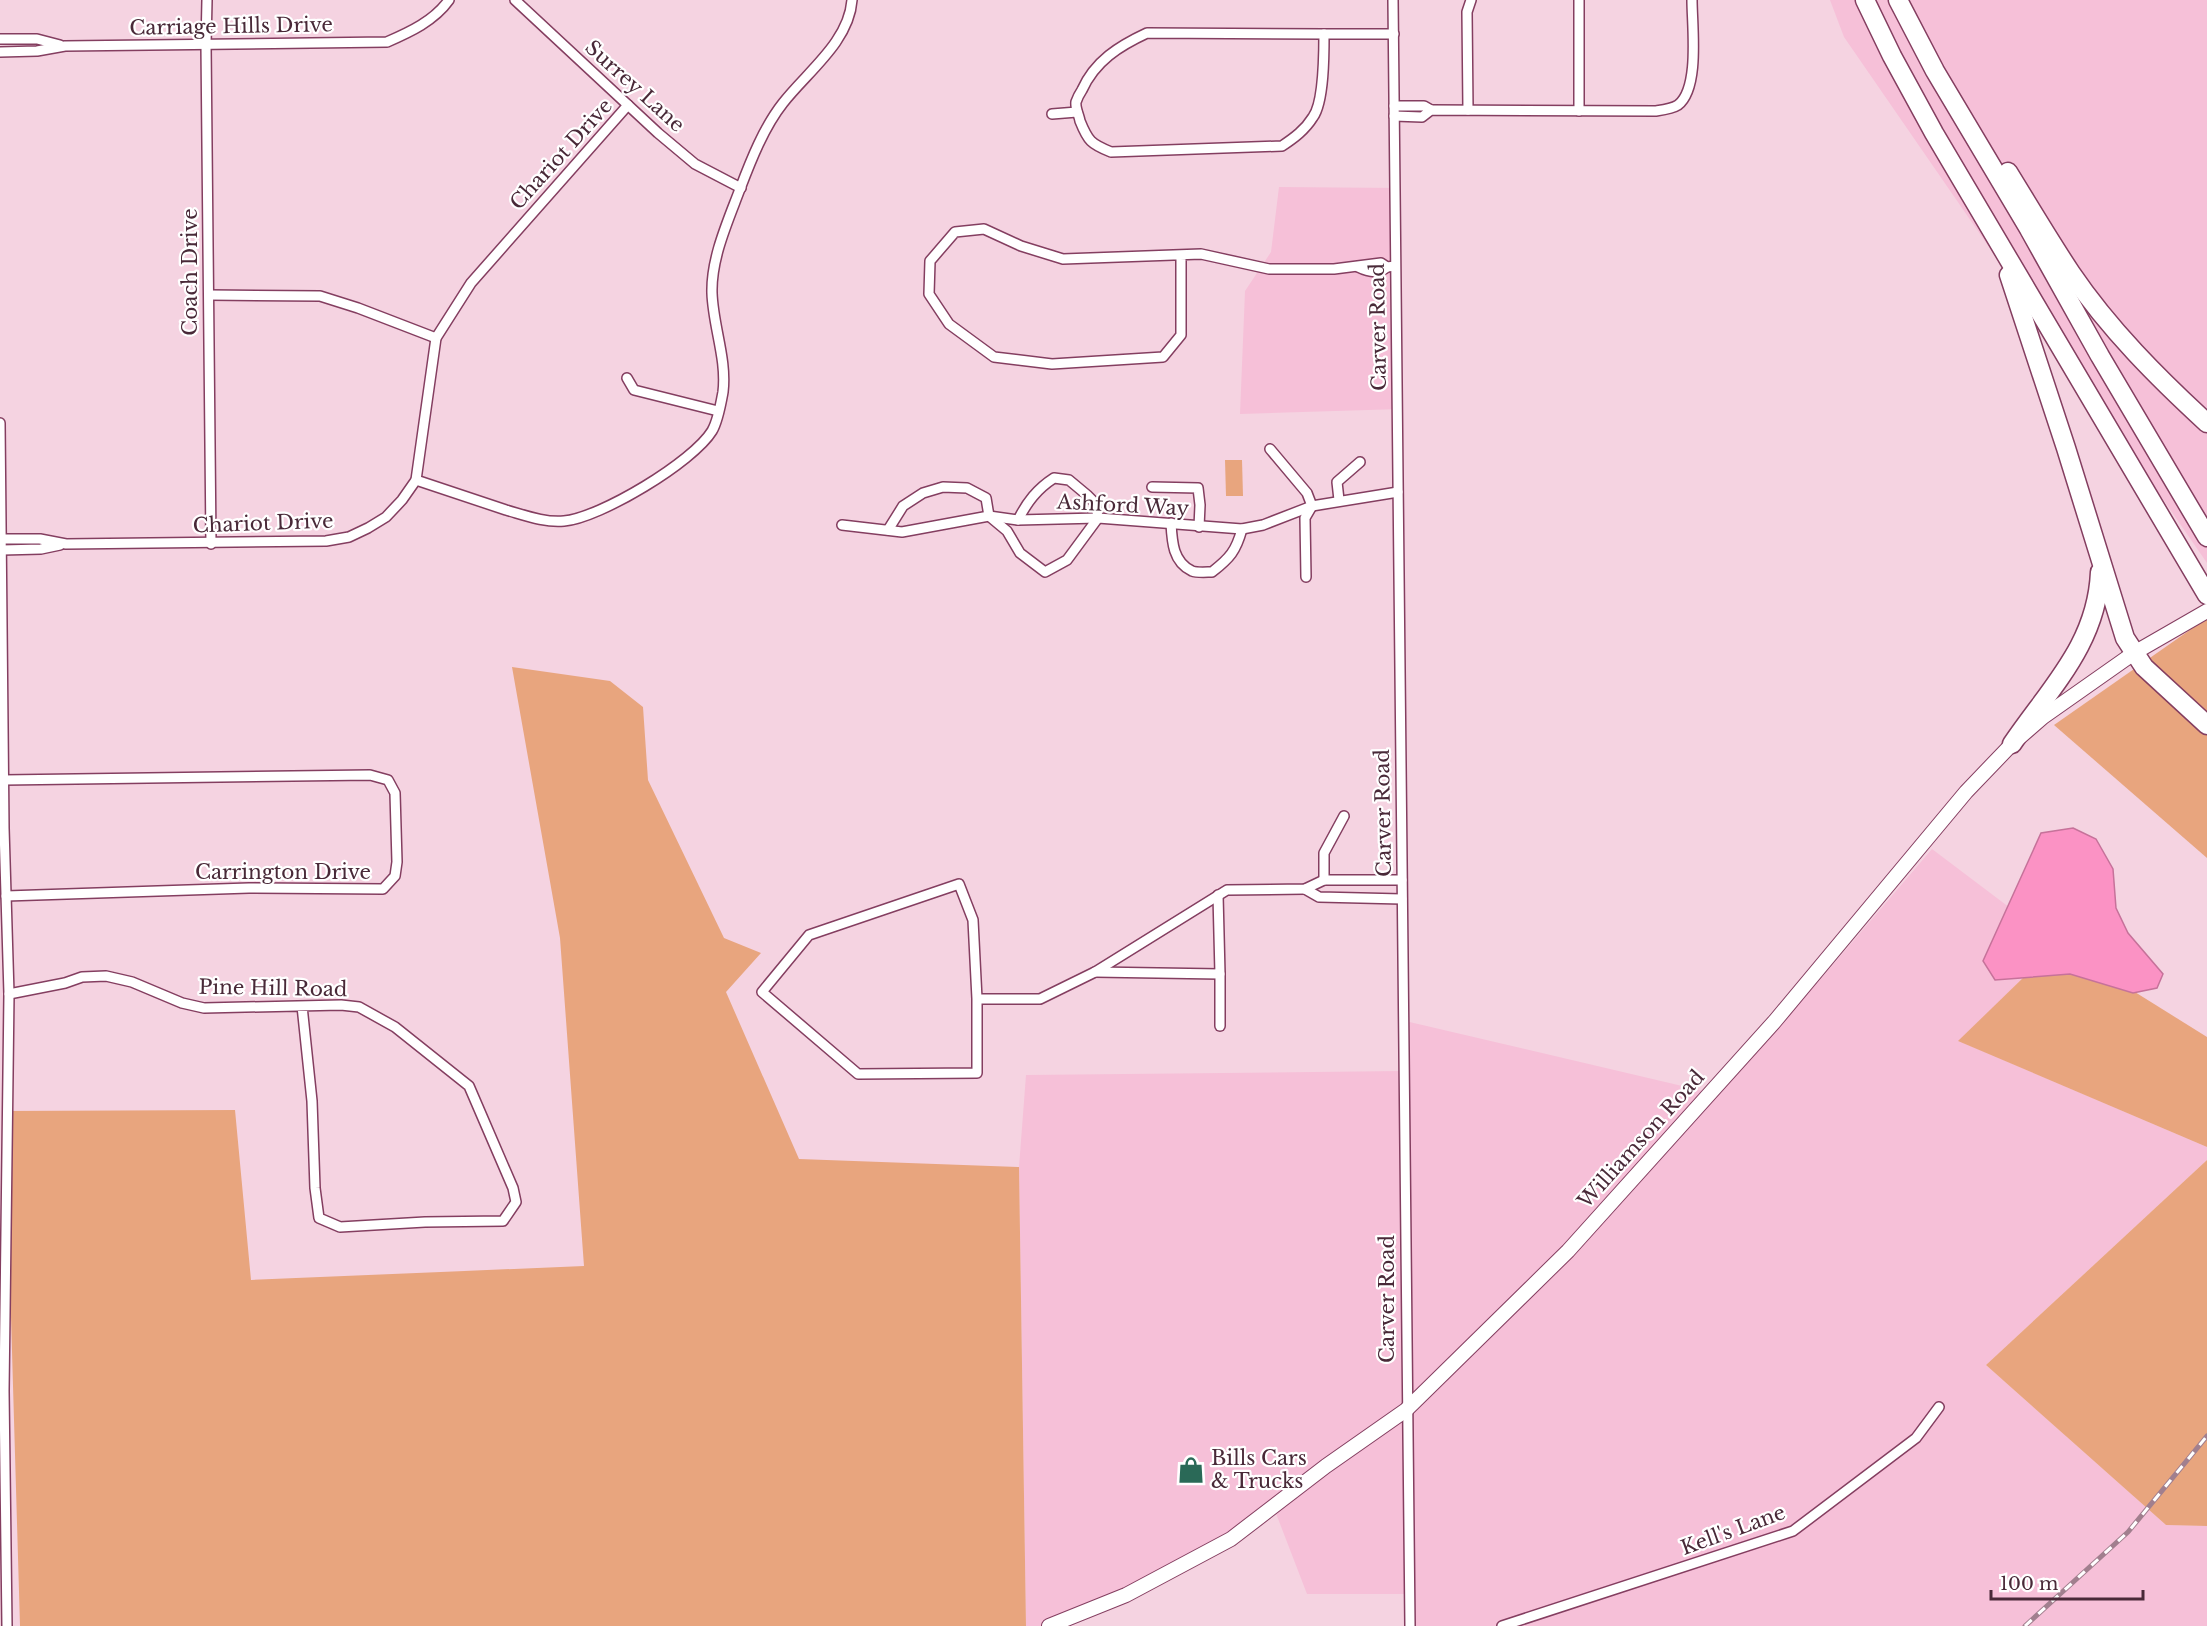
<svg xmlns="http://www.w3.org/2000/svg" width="2207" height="1626" font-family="'Libre Baskerville',serif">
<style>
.built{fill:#f6c0d8}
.green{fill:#e8a57e}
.water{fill:#fb92c4;stroke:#c6729a;stroke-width:1.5}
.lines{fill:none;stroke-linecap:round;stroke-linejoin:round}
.street-casing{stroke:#843e60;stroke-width:12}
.secondary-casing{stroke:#843e60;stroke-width:16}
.highway-casing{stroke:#843e60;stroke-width:21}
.street{stroke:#fff;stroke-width:9}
.secondary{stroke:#fff;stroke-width:14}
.highway{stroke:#fff;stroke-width:18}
.rail-casing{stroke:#a17f8e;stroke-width:5}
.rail{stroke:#fff;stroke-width:3;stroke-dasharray:9;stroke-linecap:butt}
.labels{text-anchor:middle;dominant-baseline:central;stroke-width:4.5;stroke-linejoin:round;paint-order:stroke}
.street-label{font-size:20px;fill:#492938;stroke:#fff}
.poi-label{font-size:20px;fill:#492938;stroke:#fff;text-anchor:start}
</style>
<rect width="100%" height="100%" fill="#f5d3e1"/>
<g class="built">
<polygon points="1830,0 2207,0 2207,563 1844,37"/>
<polygon points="1279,187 1401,188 1401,409 1240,414 1245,291 1271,252"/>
<polygon points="1932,849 2058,944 1959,1041 2207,1147 2207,1160 1986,1365 2166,1525 2207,1526 2207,1626 1410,1626 1409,1594 1307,1594 1272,1503 1128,1597 1050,1626 1026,1626 1019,1167 1026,1075 1401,1071 1401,1020 1712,1093 1819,981"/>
</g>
<g class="green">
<polygon points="1225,460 1242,460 1243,496 1226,496"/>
<polygon points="2207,618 2207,858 2054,725"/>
<polygon points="512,667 610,681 643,707 648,780 724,938 761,953 726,992 799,1159 1019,1167 1026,1626 20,1626 5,1111 235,1110 251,1280 584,1266 560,938"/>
<polygon points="2058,944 2207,1037 2207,1147 1958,1041"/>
<polygon points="2207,1160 2207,1526 2166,1525 1986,1365"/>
</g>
<polygon class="water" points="2073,828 2096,839 2113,869 2116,908 2128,933 2163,974 2157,988 2133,993 2070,974 1995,980 1983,961 2041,833"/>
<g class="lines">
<defs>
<g id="street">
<polyline points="207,0 206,45 211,544"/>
<polyline points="515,0 658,133 695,164 741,188"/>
<polyline points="1393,0 1410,1626"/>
<polyline points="1579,0 1579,111"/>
<path d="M1147 33 1324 34C1324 54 1324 102 1313 117 1305 130 1294 138 1282 146L1111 152C1091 144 1088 141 1080 121 1079 115 1075 108 1076 102 1077 99 1080 93 1082 90 1095 61 1119 46 1147 33Z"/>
<polyline points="1324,34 1394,34"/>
<polyline points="0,39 37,39 60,45"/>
<path d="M0 52 37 51 65 46 387 42C410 32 434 21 449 0"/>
<polyline points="1394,106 1424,106 1431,110"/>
<polyline points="1468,110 1467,12 1471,0"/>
<polyline points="1052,114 1077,112"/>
<path d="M1394 116 1422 117 1431 110 1655 111C1662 110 1672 109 1678 105 1700 88 1692 26 1692 0"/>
<polyline points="1181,255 1181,335 1163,357 1052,364 994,357 949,324 929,294 930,261 955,232 984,229 1021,246 1063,259 1201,254 1269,269 1334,269 1381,263 1387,267 1395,266"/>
<path d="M1358 267C1368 272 1379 274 1387 267"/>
<polyline points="209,295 320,296 358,308 436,338"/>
<polyline points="627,378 634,390 718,411"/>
<polyline points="0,423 4,828 9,994 4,1391 7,1626"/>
<polyline points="1270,449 1307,493 1312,506 1305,518 1306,577"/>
<path d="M416 480C446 490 476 500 506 510 524 515 545 523 564 521 600 518 693 462 712 431 718 421 721 403 723 392 727 359 713 326 712 293 711 258 728 221 740 189 751 160 764 127 783 103 807 72 849 42 852 0"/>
<polyline points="1152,487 1198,488 1200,505 1199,527"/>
<polyline points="1339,500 1337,482 1360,462"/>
<path d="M1171 523C1172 542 1173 562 1192 571 1197 573 1207 572 1212 572 1230 558 1236 551 1242 529"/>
<polyline points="842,525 902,532 989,516 1018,520 1098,518 1242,529 1263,525 1312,506 1398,492"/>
<path d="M888 530 903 506 923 493 943 487 967 488 986 498 989 516 1007 531 1020 553 1045 572 1067 560 1098 518 1096 504 1087 495 1069 480 1054 478C1037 489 1027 502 1018 520"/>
<polyline points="2,539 40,539 66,544 326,541 349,537 368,528 386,517 402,500 416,480 436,338 471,283 628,105"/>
<polyline points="2,550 41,549 60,545"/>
<polyline points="4,780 370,775 388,780 395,793 397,862 395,876 383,889 249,888 6,896"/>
<polyline points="1324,880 1324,853 1344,816"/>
<polyline points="1305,889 1319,897 1402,899"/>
<polyline points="1095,972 1220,974 1218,895"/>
<polyline points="1220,974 1220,1026"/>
<polyline points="9,994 65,983 82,977 106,976 132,982 182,1003 204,1008 341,1005 359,1007 395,1027 469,1086 513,1188 516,1202 503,1221 425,1222 340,1227 319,1218 315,1188 312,1101 302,1006"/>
<polyline points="977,999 973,920 959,884 809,935 762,992 858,1074 977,1073 977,999 1040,999 1095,972 1227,890 1305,889 1324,880 1402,880"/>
<polyline points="1502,1626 1793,1531 1916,1438 1939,1407"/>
</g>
<polyline id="secondary" points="1049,1626 1126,1595 1231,1539 1326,1466 1406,1410 1568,1251 1775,1021 1966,792 2012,744 2043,717 2134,653 2207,611"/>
<g id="highway">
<polyline points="1865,0 1892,56 1934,133 2207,595"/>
<polyline points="1898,0 1935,71 2029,229 2100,356 2207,537"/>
<path d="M2008 172C2029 206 2049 240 2071 273 2109 329 2158 378 2207 423"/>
<polyline points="2009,275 2066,448 2125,638 2144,667 2207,725"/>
<path d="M2012 744C2050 688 2097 644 2100 572"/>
</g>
</defs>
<use href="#street" class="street-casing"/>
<use href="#secondary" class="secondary-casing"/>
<use href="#highway" class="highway-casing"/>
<use href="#street" class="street"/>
<use href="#secondary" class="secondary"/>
<use href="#highway" class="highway"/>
<defs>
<polyline id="rail" points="2025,1626 2128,1532 2207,1436"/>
</defs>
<use href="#rail" class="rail-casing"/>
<use href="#rail" class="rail"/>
</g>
<defs>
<symbol id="shop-bare" viewBox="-9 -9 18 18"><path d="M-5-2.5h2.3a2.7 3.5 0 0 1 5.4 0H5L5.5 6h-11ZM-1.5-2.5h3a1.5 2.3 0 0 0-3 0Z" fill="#2a6957" stroke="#fff" stroke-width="2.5" paint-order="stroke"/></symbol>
</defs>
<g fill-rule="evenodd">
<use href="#shop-bare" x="1172" y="1451" width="38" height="38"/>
</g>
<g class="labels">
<g class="street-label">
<text transform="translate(231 26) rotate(-1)">Carriage Hills Drive</text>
<text transform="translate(635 86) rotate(42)">Surrey Lane</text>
<text transform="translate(561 154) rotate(-48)">Chariot Drive</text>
<text transform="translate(190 272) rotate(-90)">Coach Drive</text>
<text transform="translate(1378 327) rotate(-91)">Carver Road</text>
<text transform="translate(1123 505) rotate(3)">Ashford Way</text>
<text transform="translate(263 523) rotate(-2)">Chariot Drive</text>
<text transform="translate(1383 813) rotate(-91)">Carver Road</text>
<text x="283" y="872">Carrington Drive</text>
<text transform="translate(273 988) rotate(1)">Pine Hill Road</text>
<text transform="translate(1641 1139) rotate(-48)">Williamson Road</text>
<text transform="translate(1387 1299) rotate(-90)">Carver Road</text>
<text transform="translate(1733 1530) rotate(-20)">Kell's Lane</text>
</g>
<g class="poi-label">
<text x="1211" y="1458">Bills Cars<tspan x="1211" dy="23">&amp; Trucks</tspan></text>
</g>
</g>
<path d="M1991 1590v9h152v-9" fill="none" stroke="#492938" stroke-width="3"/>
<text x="2000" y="1590" font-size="18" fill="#492938" stroke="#ffffff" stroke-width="4.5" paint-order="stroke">100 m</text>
</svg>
